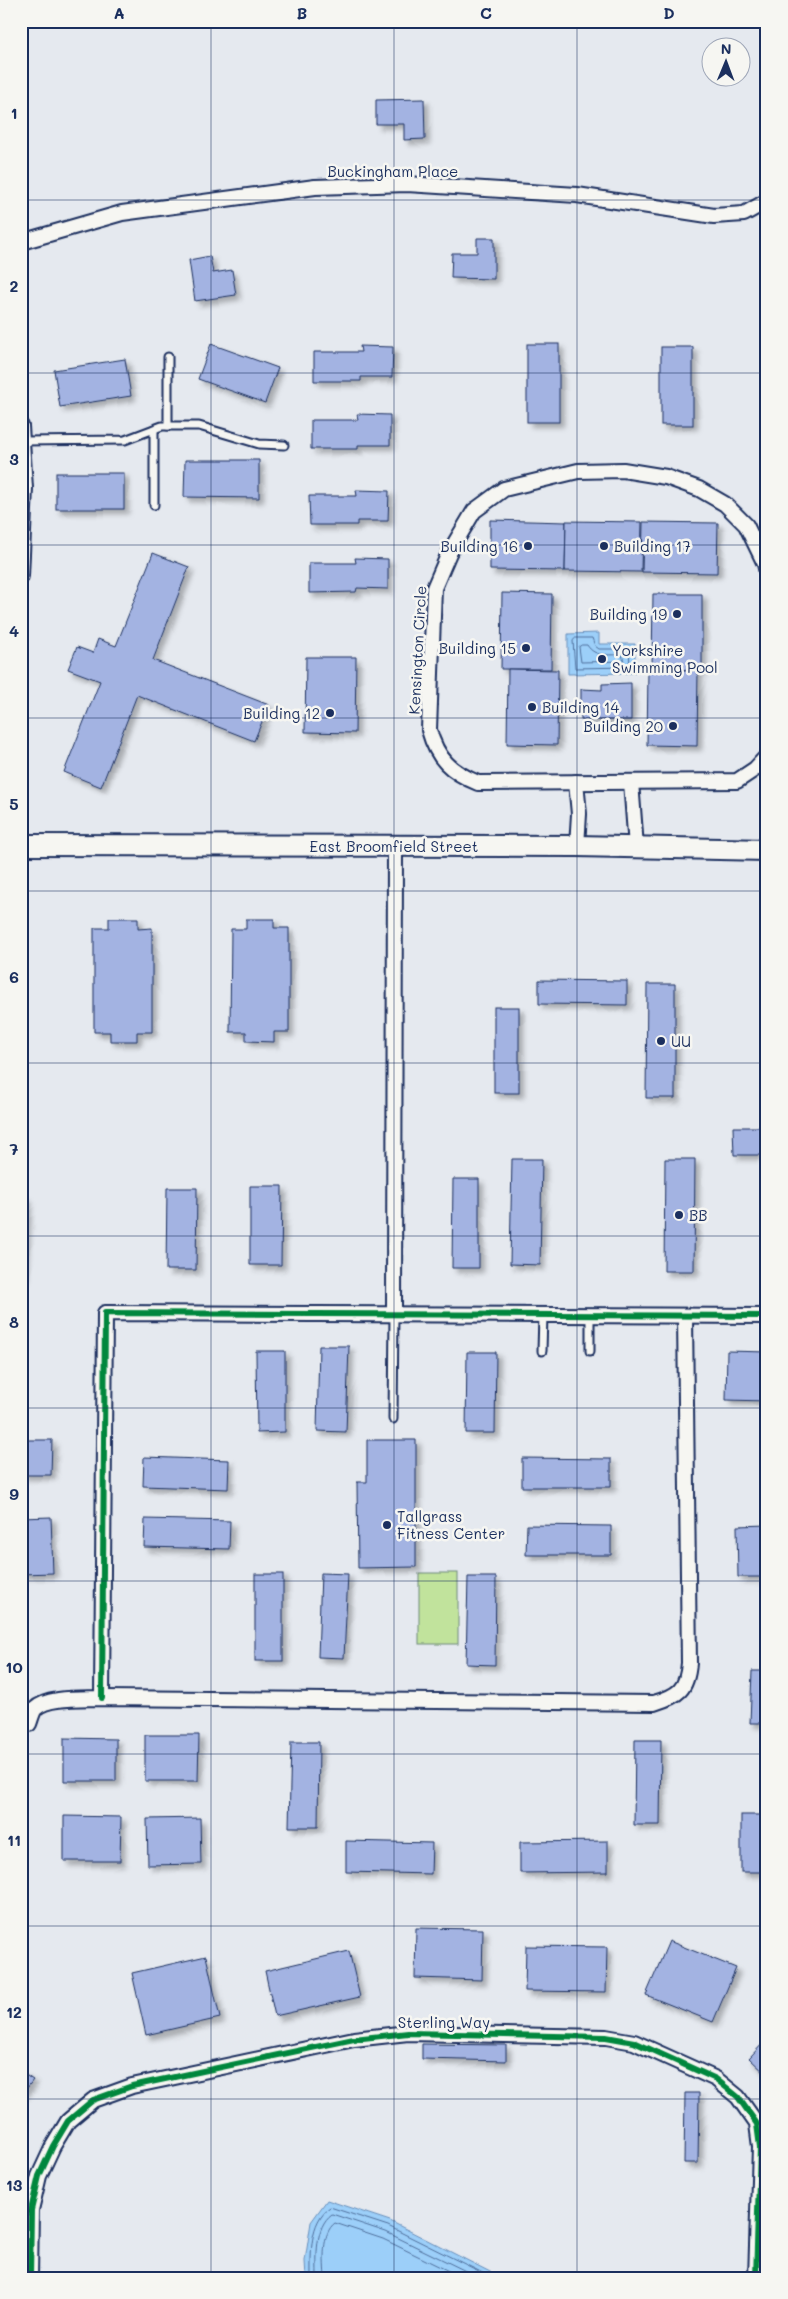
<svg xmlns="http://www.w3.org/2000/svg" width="788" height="2299" font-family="Mali,sans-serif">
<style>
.green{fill:#c1e39c;stroke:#6e897d}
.water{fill:#9ccff9;stroke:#688fbb}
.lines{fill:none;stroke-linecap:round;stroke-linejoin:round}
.shore{stroke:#4f6f9c;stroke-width:1}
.building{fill:#a3b3e2;stroke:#1b2f5e;filter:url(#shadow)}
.service-casing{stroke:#1b2f5e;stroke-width:11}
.minor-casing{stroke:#1b2f5e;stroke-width:18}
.secondary-casing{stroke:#1b2f5e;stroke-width:24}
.service{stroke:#f6f6f2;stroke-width:7}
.minor{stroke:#f6f6f2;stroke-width:14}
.secondary{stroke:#f6f6f2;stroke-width:20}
.cycleway-casing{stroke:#f6f6f2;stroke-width:9}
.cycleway{stroke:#00873e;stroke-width:6}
.grid{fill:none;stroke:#1b2f5e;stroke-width:1;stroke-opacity:0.55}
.poi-dot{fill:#1b2f5e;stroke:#f6f6f2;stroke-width:2}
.labels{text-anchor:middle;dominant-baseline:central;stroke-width:5;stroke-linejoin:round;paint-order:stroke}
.street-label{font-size:15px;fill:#1b2f5e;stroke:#f6f6f2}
.poi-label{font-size:15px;fill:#1b2f5e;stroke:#f6f6f2;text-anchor:start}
.neatline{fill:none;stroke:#1b2f5e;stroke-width:2}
.grid-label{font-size:16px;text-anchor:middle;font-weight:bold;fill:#1b2f5e}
</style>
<defs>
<filter id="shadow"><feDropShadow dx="4.5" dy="4.5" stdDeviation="2.5" flood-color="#0004"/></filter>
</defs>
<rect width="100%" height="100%" fill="#e5e9ef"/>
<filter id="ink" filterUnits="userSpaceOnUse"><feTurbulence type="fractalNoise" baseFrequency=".02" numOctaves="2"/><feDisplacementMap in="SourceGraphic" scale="10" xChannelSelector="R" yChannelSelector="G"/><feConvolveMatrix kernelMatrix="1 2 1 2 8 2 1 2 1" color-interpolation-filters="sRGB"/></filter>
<g filter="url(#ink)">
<rect class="green" x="419" y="1573" width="39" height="71"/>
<g class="water">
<polygon points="599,633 599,644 635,644 635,673 568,674 568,634"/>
<polygon points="327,2200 390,2221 502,2278 306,2278 305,2261 311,2222"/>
</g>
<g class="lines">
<g class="shore">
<polygon points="576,638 592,638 595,646 599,649 629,649 630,667 575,668 573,641"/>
<path d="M582 645H587C595 658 609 654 622 655L624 661 581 662 579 647Z"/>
<path d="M311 2278C311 2254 309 2222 330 2207L388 2226 493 2278"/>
<path d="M317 2278C317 2258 314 2227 332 2214L386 2232 480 2278"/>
<path d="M325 2278C324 2262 321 2233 335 2223L383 2239 463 2278"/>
</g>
</g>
<g class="building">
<polygon points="424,99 425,139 404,140 404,124 376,124 376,100"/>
<polygon points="477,238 494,238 494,279 451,278 452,253 477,253"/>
<polygon points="210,256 213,273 232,270 236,295 195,301 189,260"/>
<polygon points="211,344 278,368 265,403 198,379"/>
<rect x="527" y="344" width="32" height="78"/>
<polygon points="360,346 393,347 392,377 361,377 361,381 314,381 314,352 361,352"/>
<rect x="661" y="347" width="32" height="78"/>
<polygon points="125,359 131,396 60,407 54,370"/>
<polygon points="357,414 390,415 390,445 358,445 358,449 311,449 311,420 358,420"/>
<polygon points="185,460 259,460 259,498 184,497"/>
<rect x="56" y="473" width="68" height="36"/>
<polygon points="356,490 389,491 388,521 357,521 357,525 310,525 309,496 357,496"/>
<polygon points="490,520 566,522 565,571 490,570"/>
<polygon points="566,521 642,522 641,572 565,571"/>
<polygon points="643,522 718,523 717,573 642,572"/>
<polygon points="153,553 189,567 153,660 269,705 254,741 137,695 101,787 64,772 100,681 68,669 77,647 93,653 98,639 116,646"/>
<polygon points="355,558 388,559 388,589 357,588 356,592 309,593 309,563 356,563"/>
<polygon points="502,593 552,594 551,669 501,669"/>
<polygon points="653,594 702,594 702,670 652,669"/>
<polygon points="306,657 356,657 355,733 305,732"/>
<polygon points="508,669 558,670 557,745 507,744"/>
<polygon points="648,670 698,670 697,746 647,745"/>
<polygon points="631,683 631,720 581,720 581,689 602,690 602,684"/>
<polygon points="109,918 138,918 138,929 152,928 152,1032 137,1032 137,1041 110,1041 110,1032 94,1032 94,928 109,928"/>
<polygon points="246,919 274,919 274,928 289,928 289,1032 274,1032 274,1042 246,1041 246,1032 230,1032 231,929 246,929"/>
<polygon points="539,980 627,981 627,1005 539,1004"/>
<polygon points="647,984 675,984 675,1098 646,1098"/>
<rect x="494" y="1007" width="25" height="86"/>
<polygon points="733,1127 767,1127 767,1155 734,1155"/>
<polygon points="512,1159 542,1159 540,1265 510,1264"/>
<polygon points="665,1159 695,1159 694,1271 664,1271"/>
<polygon points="453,1179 479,1179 479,1268 452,1268"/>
<polygon points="250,1186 282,1186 281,1265 250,1265"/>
<polygon points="167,1188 197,1188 196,1270 166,1270"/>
<polygon points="21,1196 27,1197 24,1277 21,1277"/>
<polygon points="319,1346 349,1346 346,1432 317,1431"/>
<polygon points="256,1351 285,1351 285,1432 257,1433"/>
<polygon points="727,1351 767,1352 767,1401 726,1400"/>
<polygon points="467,1352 496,1352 495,1433 466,1433"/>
<polygon points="21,1440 52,1440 51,1475 21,1475"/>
<polygon points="367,1440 416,1440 416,1567 358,1568 357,1482 367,1482"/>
<polygon points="144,1457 229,1460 228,1489 143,1486"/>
<polygon points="522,1458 611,1459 611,1487 522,1487"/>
<polygon points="51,1517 53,1573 21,1574 21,1518"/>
<polygon points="145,1519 230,1521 229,1549 144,1547"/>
<polygon points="527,1525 611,1526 611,1555 526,1555"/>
<polygon points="767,1525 767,1577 738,1577 737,1526"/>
<polygon points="321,1573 348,1574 344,1658 318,1657"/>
<rect x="255" y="1574" width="28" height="87"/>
<polygon points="468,1577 496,1577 495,1665 466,1664"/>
<polygon points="752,1671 767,1671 767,1723 750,1723"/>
<polygon points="145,1735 199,1735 198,1781 145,1781"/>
<polygon points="64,1738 116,1739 116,1781 64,1781"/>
<polygon points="635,1740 661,1740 660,1825 634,1825"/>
<polygon points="291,1742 319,1742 318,1827 289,1827"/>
<rect x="741" y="1815" width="26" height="57"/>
<polygon points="64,1816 121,1817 120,1861 64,1861"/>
<polygon points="200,1818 201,1864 148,1865 147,1819"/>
<polygon points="346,1841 432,1843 431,1874 346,1872"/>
<polygon points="608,1841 608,1872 520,1873 520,1842"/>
<polygon points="416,1928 483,1929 482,1980 415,1978"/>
<polygon points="669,1941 736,1968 713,2022 646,1995"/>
<polygon points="526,1946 607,1947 606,1992 525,1991"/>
<polygon points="349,1951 360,1997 275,2016 265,1971"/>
<polygon points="206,1956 220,2018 146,2035 132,1973"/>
<polygon points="767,2039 767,2075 749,2058"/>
<polygon points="422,2044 506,2045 506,2061 422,2059"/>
<polygon points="21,2072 33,2080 21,2096"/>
<polygon points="685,2093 699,2093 698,2163 684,2163"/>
</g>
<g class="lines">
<defs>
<g id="service">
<polyline points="168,426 168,357"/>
<polyline points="22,441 125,440 162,426 199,426 259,444 284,445"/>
<polyline points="154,505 154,429"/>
<polyline points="542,1351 543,1315"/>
<polyline points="590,1351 590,1315"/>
<polyline points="393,1419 394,1313"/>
</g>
<g id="minor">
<polyline points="21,242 122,213 315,187 407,184 577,195 714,216 744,214 767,201"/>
<polyline points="21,426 25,488 21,576"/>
<path d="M767 573 765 564 746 525 725 504 699 489 666 477 623 470 578 471 504 489 474 511 449 553 434 588 429 730C437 759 451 772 478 783L737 781 755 769 767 756"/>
<polyline points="576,782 579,814 577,846"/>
<polyline points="631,782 636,847"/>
<polyline points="394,1313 395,846"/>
<polyline points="102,1698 105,1313 767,1316"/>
<path d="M29 1724C31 1719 32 1713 35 1709 47 1696 85 1699 102 1698L654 1703C678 1696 687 1690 689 1663L685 1316"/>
<polyline points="30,2278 31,2210 39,2176 53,2146 68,2121 93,2100 132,2086 354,2039 408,2033 606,2037 634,2042 716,2079 738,2097 757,2124 760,2147 756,2278"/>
</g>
<polyline id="secondary" points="21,845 577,846 767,850"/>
</defs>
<use href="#service" class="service-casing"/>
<use href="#minor" class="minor-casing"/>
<use href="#secondary" class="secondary-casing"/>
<use href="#service" class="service"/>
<use href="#minor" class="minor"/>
<use href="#secondary" class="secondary"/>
<defs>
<g id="cycleway">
<polyline points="102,1698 105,1313 767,1316"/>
<polyline points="30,2278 31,2210 39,2176 53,2146 68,2121 93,2100 132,2086 354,2039 408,2033 606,2037 634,2042 716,2079 738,2097 757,2124 760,2147 756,2278"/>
</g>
</defs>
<use href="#cycleway" class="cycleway-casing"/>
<use href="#cycleway" class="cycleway"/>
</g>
</g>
<path class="grid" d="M211 21V2278M394 21V2278M577 21V2278M21 200H767M21 373H767M21 545H767M21 718H767M21 891H767M21 1063H767M21 1236H767M21 1408H767M21 1581H767M21 1754H767M21 1926H767M21 2099H767"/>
<g class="poi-dot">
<circle cx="528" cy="546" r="5"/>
<circle cx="604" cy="546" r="5"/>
<circle cx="677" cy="614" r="5"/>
<circle cx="526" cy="648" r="5"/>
<circle cx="602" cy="659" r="5"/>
<circle cx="532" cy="707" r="5"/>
<circle cx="330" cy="713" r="5"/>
<circle cx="673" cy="726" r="5"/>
<circle cx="661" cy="1041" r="5"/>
<circle cx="679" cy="1215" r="5"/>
<circle cx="387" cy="1525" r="5"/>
</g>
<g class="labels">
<g class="street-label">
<text x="393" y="171">Buckingham Place</text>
<text transform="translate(417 650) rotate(-87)">Kensington Circle</text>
<text x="394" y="846">East Broomfield Street</text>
<text x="444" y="2022">Sterling Way</text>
</g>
<g class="poi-label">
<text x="518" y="546" text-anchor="end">Building 16</text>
<text x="614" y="546">Building 17</text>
<text x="667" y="614" text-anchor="end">Building 19</text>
<text x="516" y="648" text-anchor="end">Building 15</text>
<text x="612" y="650">Yorkshire<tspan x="612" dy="17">Swimming Pool</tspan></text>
<text x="542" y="707">Building 14</text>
<text x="320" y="713" text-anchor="end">Building 12</text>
<text x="663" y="726" text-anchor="end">Building 20</text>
<text x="671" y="1041">UU</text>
<text x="689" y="1215">BB</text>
<text x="397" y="1516">Tallgrass<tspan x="397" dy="17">Fitness Center</tspan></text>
</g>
</g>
<rect width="788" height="2299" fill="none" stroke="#f6f6f2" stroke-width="55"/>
<g transform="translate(726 62) rotate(1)"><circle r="24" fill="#f6f6f2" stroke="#9ea6b7"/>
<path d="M0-4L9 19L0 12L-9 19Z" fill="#1b2f5e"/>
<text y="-8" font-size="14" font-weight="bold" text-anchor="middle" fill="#1b2f5e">N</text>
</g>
<rect x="28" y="28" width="732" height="2244" class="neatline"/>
<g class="grid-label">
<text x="119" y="19">A</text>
<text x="302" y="19">B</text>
<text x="486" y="19">C</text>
<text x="669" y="19">D</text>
<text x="14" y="119">1</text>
<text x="14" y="292">2</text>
<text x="14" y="465">3</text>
<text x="14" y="637">4</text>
<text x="14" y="810">5</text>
<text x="14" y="983">6</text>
<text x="14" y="1155">7</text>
<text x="14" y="1328">8</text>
<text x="14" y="1500">9</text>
<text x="14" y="1673">10</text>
<text x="14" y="1846">11</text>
<text x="14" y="2018">12</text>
<text x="14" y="2191">13</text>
</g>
</svg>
